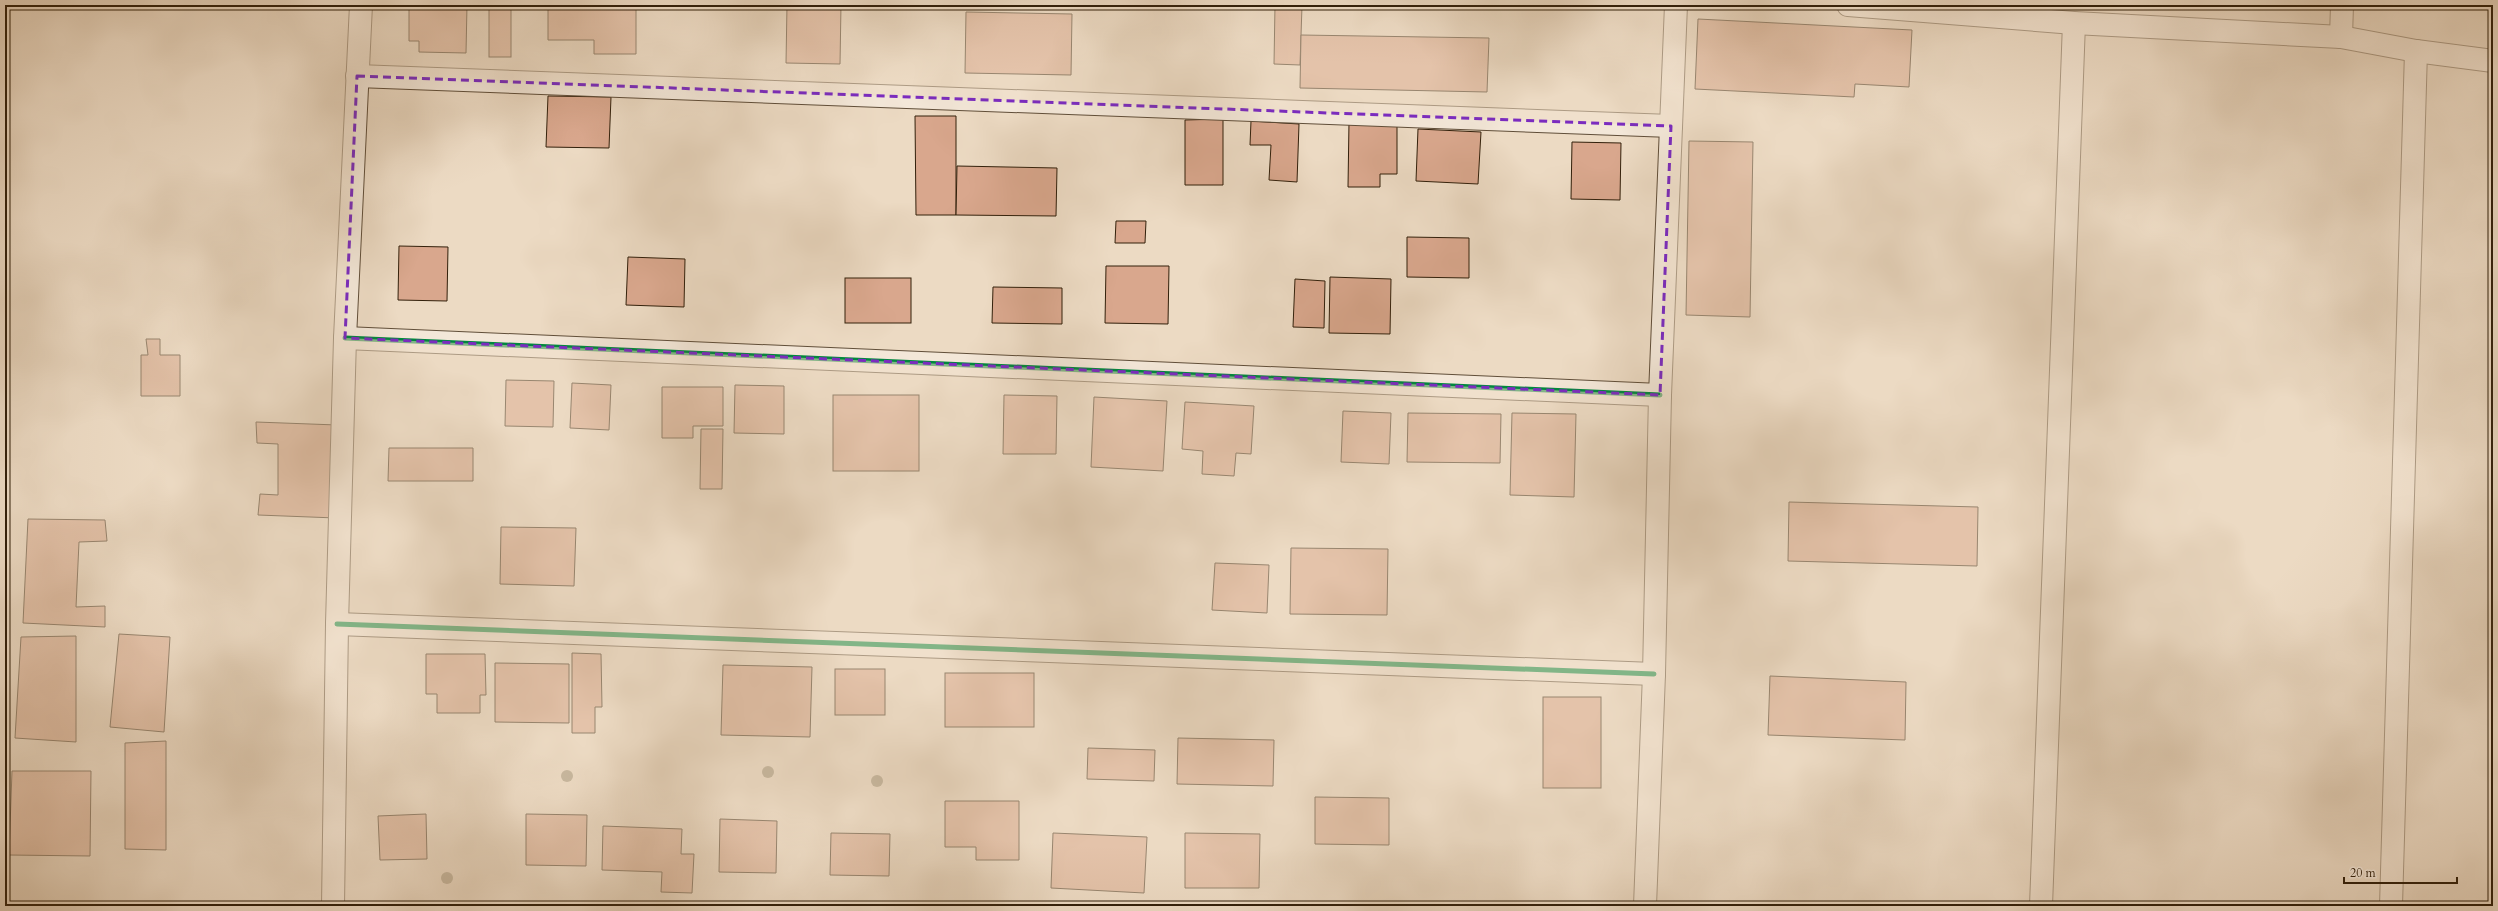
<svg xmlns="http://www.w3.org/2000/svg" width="2498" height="911" font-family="Cardo,serif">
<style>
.building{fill:#d9a78d;stroke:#32200b}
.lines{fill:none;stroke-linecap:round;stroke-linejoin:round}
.minor-casing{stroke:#604e39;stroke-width:24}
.minor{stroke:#f3e7d8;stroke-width:22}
.cycleway-casing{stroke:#f3e7d8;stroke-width:8}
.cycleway{stroke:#00873e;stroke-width:5}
.tree{fill:#9c8e74}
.marked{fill:none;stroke:#7b2cbf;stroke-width:3;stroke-dasharray:8 5;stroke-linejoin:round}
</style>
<rect width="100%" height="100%" fill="#ecdac3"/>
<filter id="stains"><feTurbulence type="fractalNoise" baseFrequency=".005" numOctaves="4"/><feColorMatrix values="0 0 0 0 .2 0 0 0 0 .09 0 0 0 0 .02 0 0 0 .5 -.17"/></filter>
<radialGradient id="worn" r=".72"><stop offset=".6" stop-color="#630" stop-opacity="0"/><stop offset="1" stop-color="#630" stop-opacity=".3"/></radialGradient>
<g class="building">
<polygon points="409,5 467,5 466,53 419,52 419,41 409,41"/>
<rect x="489" y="5" width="22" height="52"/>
<polygon points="548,5 636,5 636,54 594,54 594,40 548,40"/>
<polygon points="787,5 841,5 840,64 786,63"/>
<polygon points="1275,5 1302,6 1300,65 1274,64"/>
<polygon points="966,12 1072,14 1071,75 965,73"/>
<polygon points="1698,19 1912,30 1909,87 1855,84 1854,97 1695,89"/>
<polygon points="1301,35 1489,38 1487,92 1300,88"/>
<polygon points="548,96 611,97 609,148 546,147"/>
<polygon points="915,116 956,116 956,215 916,215"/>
<polygon points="1223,119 1223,185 1185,185 1185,120"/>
<polygon points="1251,121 1299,124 1297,182 1269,180 1271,145 1250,145"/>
<polygon points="1349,122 1397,123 1397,174 1380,174 1380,187 1348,187"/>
<polygon points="1418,129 1481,132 1478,184 1416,181"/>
<polygon points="1689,141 1753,142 1750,317 1686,315"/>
<polygon points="1572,142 1621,143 1620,200 1571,199"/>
<polygon points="957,166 1057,168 1056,216 956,215"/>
<polygon points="1116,221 1146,221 1145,243 1115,243"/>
<polygon points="1407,237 1469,238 1469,278 1407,277"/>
<polygon points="399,246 448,247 447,301 398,300"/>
<polygon points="628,257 685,259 684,307 626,305"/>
<polygon points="1106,266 1169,266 1168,324 1105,323"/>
<polygon points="1330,277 1391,279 1390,334 1329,333"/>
<rect x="845" y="278" width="66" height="45"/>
<polygon points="1295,279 1325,281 1324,328 1293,327"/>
<polygon points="993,287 1062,288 1062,324 992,323"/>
<polygon points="146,339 160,339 160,355 180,355 180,396 141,396 141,355 148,355"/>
<polygon points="506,380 554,381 553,427 505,426"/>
<polygon points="572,383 611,385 609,430 570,428"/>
<polygon points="735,385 784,386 784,434 734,433"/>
<polygon points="662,387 723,387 723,426 693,426 693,438 662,438"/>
<rect x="833" y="395" width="86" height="76"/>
<polygon points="1004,395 1057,396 1056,454 1003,454"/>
<polygon points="1094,397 1167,401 1163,471 1091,467"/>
<polygon points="1185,402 1254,406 1251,454 1236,453 1234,476 1202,474 1203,451 1182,449"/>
<polygon points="1343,411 1391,413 1389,464 1341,462"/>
<polygon points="1408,413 1501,414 1500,463 1407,462"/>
<polygon points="1512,413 1576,414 1574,497 1510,495"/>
<polygon points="256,422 337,425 336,518 258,515 260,494 278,495 278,444 257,443"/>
<polygon points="701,429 723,429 722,489 700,489"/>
<polygon points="389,448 473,448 473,481 388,481"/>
<polygon points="1789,502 1978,507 1977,566 1788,561"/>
<polygon points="28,519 105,520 107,541 79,542 76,607 105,606 105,627 23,623"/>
<polygon points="501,527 576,528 574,586 500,584"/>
<polygon points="1291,548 1388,549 1387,615 1290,614"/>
<polygon points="1215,563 1269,565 1267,613 1212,610"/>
<polygon points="119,634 170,637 164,732 110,727"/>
<polygon points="76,636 76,742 15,738 21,637"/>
<polygon points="572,653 601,654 602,707 595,707 595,733 572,733"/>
<polygon points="426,654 485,654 486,695 480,695 480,713 437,713 437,694 426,694"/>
<polygon points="495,663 569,664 569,723 495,722"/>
<polygon points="723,665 812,667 810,737 721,735"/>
<rect x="835" y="669" width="50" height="46"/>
<rect x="945" y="673" width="89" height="54"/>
<polygon points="1770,676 1906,682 1905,740 1768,735"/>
<rect x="1543" y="697" width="58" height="91"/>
<polygon points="1178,738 1274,740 1273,786 1177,784"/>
<polygon points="166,741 166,850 125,849 125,743"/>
<polygon points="1088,748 1155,750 1154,781 1087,779"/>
<polygon points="12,771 91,771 90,856 9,855"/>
<polygon points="1315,797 1389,798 1389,845 1315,844"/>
<polygon points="945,801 1019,801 1019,860 976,860 976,847 945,847"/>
<polygon points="426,814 427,859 380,860 378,816"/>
<polygon points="526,814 587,815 586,866 526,865"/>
<polygon points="720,819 777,821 776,873 719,872"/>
<polygon points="603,826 682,829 681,854 694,854 692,893 661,892 662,872 602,870"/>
<polygon points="831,833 890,834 889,876 830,875"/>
<polygon points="1053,833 1147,837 1144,893 1051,888"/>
<polygon points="1185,833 1260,834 1259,888 1185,888"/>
</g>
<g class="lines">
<defs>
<g id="minor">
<polyline points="1848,5 2074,23 2341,37 2416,51 2493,61"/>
<polyline points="2341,37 2342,5"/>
<polyline points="357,76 1671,126"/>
<polyline points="345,338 1660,395"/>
<polyline points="337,624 1654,674"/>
<polyline points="333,906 337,624 345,338 361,5"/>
<polyline points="1645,906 1654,674 1660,395 1676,5"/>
<polyline points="2041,906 2074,23"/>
<polyline points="2391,906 2416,51"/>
</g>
</defs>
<use href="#minor" class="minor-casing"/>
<use href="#minor" class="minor"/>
<defs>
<g id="cycleway">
<polyline points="345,338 1660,395"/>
<polyline points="337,624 1654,674"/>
</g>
</defs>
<use href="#cycleway" class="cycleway-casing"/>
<use href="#cycleway" class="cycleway"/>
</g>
<g class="tree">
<circle cx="768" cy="772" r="6"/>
<circle cx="567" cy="776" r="6"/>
<circle cx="877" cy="781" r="6"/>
<circle cx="447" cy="878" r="6"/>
</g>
<path d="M0 0H2498V911H0ZM357 76 1671 126 1660 395 345 338Z" fill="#ecdac3" fill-opacity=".55" fill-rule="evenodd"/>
<path class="marked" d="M357 76 1671 126 1660 395 345 338Z"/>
<rect width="2498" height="911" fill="none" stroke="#ecdac3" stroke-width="20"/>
<rect x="6" y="6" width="2486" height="899" fill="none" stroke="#32200b" stroke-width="2"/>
<rect x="10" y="10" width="2478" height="891" fill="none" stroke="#32200b"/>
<path d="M2344 877v6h113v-6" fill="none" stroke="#32200b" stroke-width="2"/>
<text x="2350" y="877" font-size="12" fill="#32200b" stroke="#f3e7d8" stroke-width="3" paint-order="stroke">20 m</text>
<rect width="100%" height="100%" filter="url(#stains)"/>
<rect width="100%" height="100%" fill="url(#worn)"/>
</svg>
